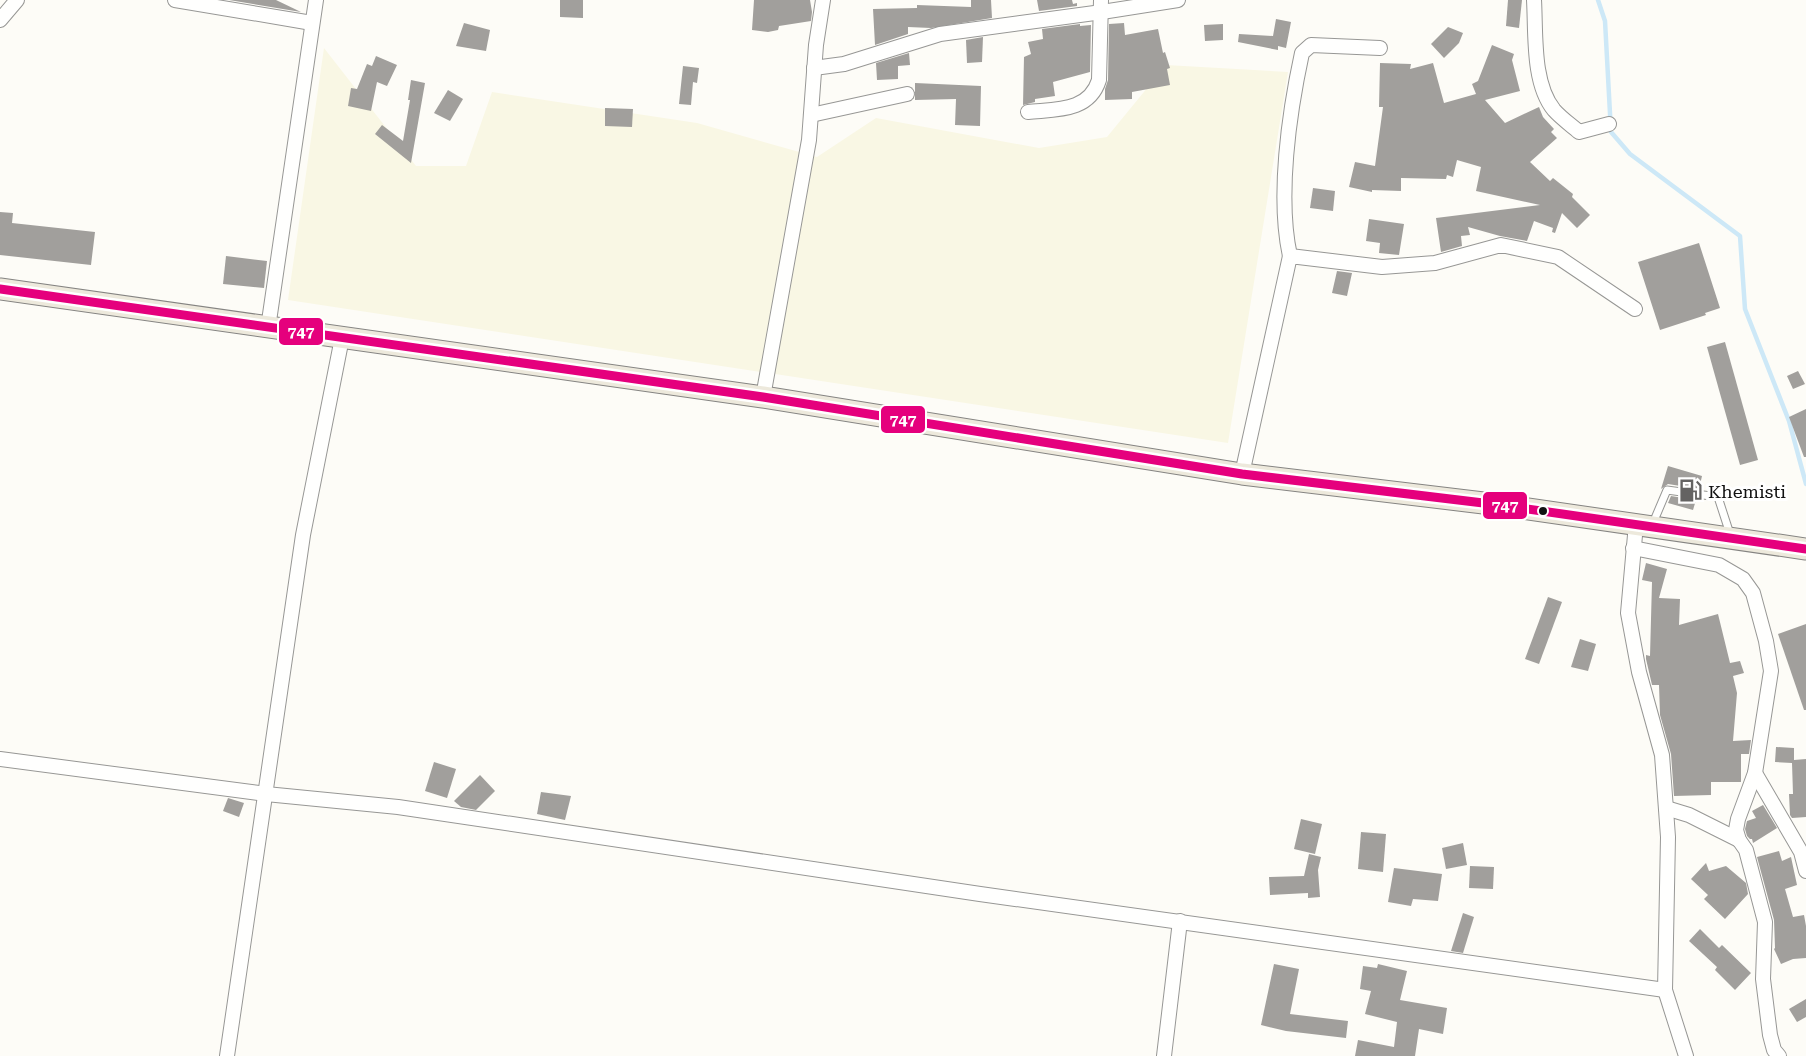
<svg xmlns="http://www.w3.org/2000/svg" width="1806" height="1056" font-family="'Roboto Serif',serif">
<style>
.farmland{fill:#f9f7e4}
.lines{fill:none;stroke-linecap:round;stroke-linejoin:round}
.stream{stroke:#cde8f7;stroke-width:4.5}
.building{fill:#a19f9c}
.lane-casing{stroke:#979795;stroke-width:9}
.street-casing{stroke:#979795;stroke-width:16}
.primary-casing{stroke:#858482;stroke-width:23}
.lane{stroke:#fffffe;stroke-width:7}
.street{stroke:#fffffe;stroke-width:14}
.primary{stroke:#ede9dc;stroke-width:21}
.bus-1-casing{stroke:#fff;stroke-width:14}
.bus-1{stroke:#e5007d;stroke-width:9}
.bus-dot{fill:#111;stroke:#fff;stroke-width:2}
.labels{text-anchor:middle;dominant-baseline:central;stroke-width:6;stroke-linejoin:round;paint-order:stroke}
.poi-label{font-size:18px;fill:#111;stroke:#fff;text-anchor:start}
.line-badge{stroke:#fff;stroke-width:2}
.badge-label{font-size:16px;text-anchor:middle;font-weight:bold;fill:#fff}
</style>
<rect width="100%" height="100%" fill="#fdfcf7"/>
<polygon class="farmland" points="324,48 416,166 466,166 492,92 697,123 817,157 876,118 1039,148 1107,137 1166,65 1288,72 1228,443 288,300"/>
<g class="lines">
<polyline class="stream" points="1598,0 1605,21 1611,132 1630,154 1740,236 1745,309 1789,421 1806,484"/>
</g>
<g class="building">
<polygon points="229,0 276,0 301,12"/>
<polygon points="560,0 583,0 583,18 560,17"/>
<polygon points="754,0 810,0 812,12 811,21 779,26 778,30 768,32 752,30"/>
<polygon points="971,0 991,0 992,18 931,28 908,27 908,34 875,45 873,9 917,8 917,5 971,7"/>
<polygon points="1037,0 1072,0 1073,4 1077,3 1077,6 1039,11"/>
<polygon points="1508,0 1522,0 1519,28 1506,26"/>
<polygon points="1276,19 1291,22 1286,48 1278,46 1278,50 1238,42 1239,34 1273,36"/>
<polygon points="464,23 490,30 486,51 456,46"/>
<polygon points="1124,23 1125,35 1158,29 1163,53 1165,52 1170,68 1167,69 1170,85 1132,92 1132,99 1105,100 1105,89 1108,80 1109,24"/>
<polygon points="1080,24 1080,26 1091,25 1090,72 1053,82 1055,96 1035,99 1035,102 1023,105 1024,57 1031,54 1028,42 1043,39 1042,29"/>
<polygon points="1223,24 1223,40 1205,41 1204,25"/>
<polygon points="1448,27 1463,33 1459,43 1444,58 1431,44"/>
<polygon points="983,37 982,62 967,63 966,40"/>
<polygon points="1492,45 1514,54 1512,60 1520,91 1485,100 1505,123 1539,107 1543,117 1554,129 1551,132 1557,138 1530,162 1550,181 1553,178 1573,194 1572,197 1590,215 1577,228 1562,213 1555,233 1552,232 1553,228 1534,221 1527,241 1500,236 1468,227 1470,235 1461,236 1462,246 1441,252 1436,218 1540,205 1476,191 1481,167 1457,160 1453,177 1447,175 1446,179 1401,178 1401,191 1372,190 1372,192 1349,187 1355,162 1375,166 1383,107 1379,107 1380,63 1411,64 1410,69 1433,63 1444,103 1476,94 1472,84 1478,81"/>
<polygon points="909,53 910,65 898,66 898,79 877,80 876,63"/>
<polygon points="376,56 397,65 387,86 377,82 371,111 348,106 351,88 357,89 367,64 372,66"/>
<polygon points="683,66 699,68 697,83 693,82 691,105 679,104"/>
<polygon points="411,80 425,83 411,163 375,134 382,125 403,141 410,100 408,100"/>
<polygon points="915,83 981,86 980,126 955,125 956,99 915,100"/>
<polygon points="448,90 463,99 450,121 434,113"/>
<polygon points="605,108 633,109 632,127 605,126"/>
<polygon points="1313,188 1335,191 1333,211 1310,208"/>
<polygon points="0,212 13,213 12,223 95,232 91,265 0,255"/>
<polygon points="1369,219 1404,224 1399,255 1379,253 1380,243 1366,241"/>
<polygon points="1699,243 1720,308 1705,313 1706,315 1660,330 1638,262"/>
<polygon points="226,256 267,261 264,288 223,284"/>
<polygon points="1337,271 1352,273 1347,296 1332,293"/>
<polygon points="1725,342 1758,460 1740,465 1707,347"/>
<polygon points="1798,371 1805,384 1793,389 1787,376"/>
<polygon points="1806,409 1806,457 1804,457 1789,417"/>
<polygon points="1668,466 1702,476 1699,489 1668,484 1661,489"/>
<polygon points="1671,496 1696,500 1693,510 1668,503"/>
<polygon points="1646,563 1667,569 1659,598 1680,599 1679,625 1718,614 1730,663 1740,661 1744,673 1733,676 1737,693 1733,741 1751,740 1749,754 1741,754 1741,782 1711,782 1711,795 1674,796 1671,754 1660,715 1659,685 1652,685 1646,659 1646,655 1650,656 1652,582 1642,580"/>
<polygon points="1548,597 1562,602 1539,664 1525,659"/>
<polygon points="1806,624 1806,710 1804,710 1778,634"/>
<polygon points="1580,639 1596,644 1588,671 1571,667"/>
<polygon points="1776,747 1794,748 1794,760 1806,759 1806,817 1792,818 1790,815 1789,794 1793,794 1792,763 1775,762"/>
<polygon points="434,762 456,769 447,798 425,791"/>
<polygon points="480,775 495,791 476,810 461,807 454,801"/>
<polygon points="541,792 571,796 565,820 537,814"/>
<polygon points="228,798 244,803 239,817 223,811"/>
<polygon points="1763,805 1777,828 1753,843 1752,839 1750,839 1747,836 1745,829 1747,821 1756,818 1752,811"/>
<polygon points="1301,819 1322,824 1315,854 1294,849"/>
<polygon points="1361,832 1386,834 1383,872 1358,869"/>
<polygon points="1463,843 1467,865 1446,869 1442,848"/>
<polygon points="1779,851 1782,861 1791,857 1797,885 1785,889 1793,917 1804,915 1806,926 1806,958 1793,959 1781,964 1774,949 1775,948 1774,920 1757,857"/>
<polygon points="1309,854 1321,857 1318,870 1320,897 1308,898 1308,893 1270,895 1269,877 1304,876"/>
<polygon points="1706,863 1709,871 1726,866 1746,883 1748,894 1725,919 1704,899 1708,895 1691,879"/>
<polygon points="1470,866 1494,867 1493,889 1469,888"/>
<polygon points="1394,868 1442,874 1438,901 1413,899 1411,906 1388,902"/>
<polygon points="1463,913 1474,917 1463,953 1451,951"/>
<polygon points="1700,929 1719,948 1722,945 1751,973 1735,990 1715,970 1717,967 1689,941"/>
<polygon points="1274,964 1299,969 1290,1014 1348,1021 1346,1038 1286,1031 1261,1025"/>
<polygon points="1378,964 1407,971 1400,1000 1447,1008 1443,1034 1419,1029 1415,1056 1355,1056 1358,1040 1394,1047 1397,1022 1365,1014 1371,991 1360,989 1363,966 1377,968"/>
<polygon points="1806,999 1806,1017 1797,1022 1789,1009"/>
</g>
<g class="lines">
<defs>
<polyline id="lane" points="1653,523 1667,490 1718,497 1730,534"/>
<g id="street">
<polyline points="175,0 312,23"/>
<path d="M1534 0C1536 33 1532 83 1554 110 1561 118 1571 125 1579 132L1609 124"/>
<polyline points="0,20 17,0"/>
<polyline points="814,68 844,64 940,34 1102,12 1178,0"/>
<path d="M1028 112C1056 109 1089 112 1099 80L1101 0"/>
<polyline points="811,115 907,94"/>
<path d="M1290 256C1277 197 1289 113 1302 53L1311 45 1380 48"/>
<polyline points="268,328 316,0"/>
<polyline points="763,397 809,140 816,45 823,0"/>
<polyline points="1242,474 1290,256 1382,267 1435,263 1501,245 1558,257 1635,309"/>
<polyline points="1636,524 1628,613 1639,672 1662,755 1668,837 1665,990 1686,1056"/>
<polyline points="1633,548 1719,565 1743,579 1753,593 1766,641 1771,671 1755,773 1738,819 1736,830 1739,840 1746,850 1765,922 1763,979 1770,1035 1774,1050 1779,1056"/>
<polyline points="0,759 266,794 398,807 980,894 1665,990"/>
<polyline points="1755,773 1801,852 1806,871"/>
<polyline points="1666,808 1689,815 1739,840"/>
<polyline points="227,1056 303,535 342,338"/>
<polyline points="1164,1056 1180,921"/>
</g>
<polyline id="primary" points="0,289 763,397 1242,474 1500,505 1806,549"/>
</defs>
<use href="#lane" class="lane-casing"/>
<use href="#street" class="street-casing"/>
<use href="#primary" class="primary-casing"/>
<use href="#lane" class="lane"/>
<use href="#street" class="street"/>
<use href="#primary" class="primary"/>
<defs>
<polyline id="bus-1" points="0,289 763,397 1242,474 1500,505 1806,549"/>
</defs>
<use href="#bus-1" class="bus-1-casing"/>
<use href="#bus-1" class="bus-1"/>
</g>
<defs>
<symbol id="fuel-bare" viewBox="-9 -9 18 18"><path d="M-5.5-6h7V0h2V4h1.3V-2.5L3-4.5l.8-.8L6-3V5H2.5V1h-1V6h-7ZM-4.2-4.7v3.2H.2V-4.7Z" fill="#646362" stroke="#fff" stroke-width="2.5" paint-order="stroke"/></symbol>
</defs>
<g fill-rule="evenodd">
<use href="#fuel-bare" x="1674" y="474" width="33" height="33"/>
</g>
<circle class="bus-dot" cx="1543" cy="511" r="5"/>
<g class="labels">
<g class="poi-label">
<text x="1708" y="491">Khemisti</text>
</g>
</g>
<g class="line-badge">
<rect x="278" y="317" width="46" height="29" rx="6" fill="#e5007d"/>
<rect x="880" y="405" width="46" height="29" rx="6" fill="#e5007d"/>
<rect x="1482" y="491" width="46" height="29" rx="6" fill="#e5007d"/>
</g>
<g class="badge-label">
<text x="301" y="337">747</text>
<text x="903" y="425">747</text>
<text x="1505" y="511">747</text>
</g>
</svg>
